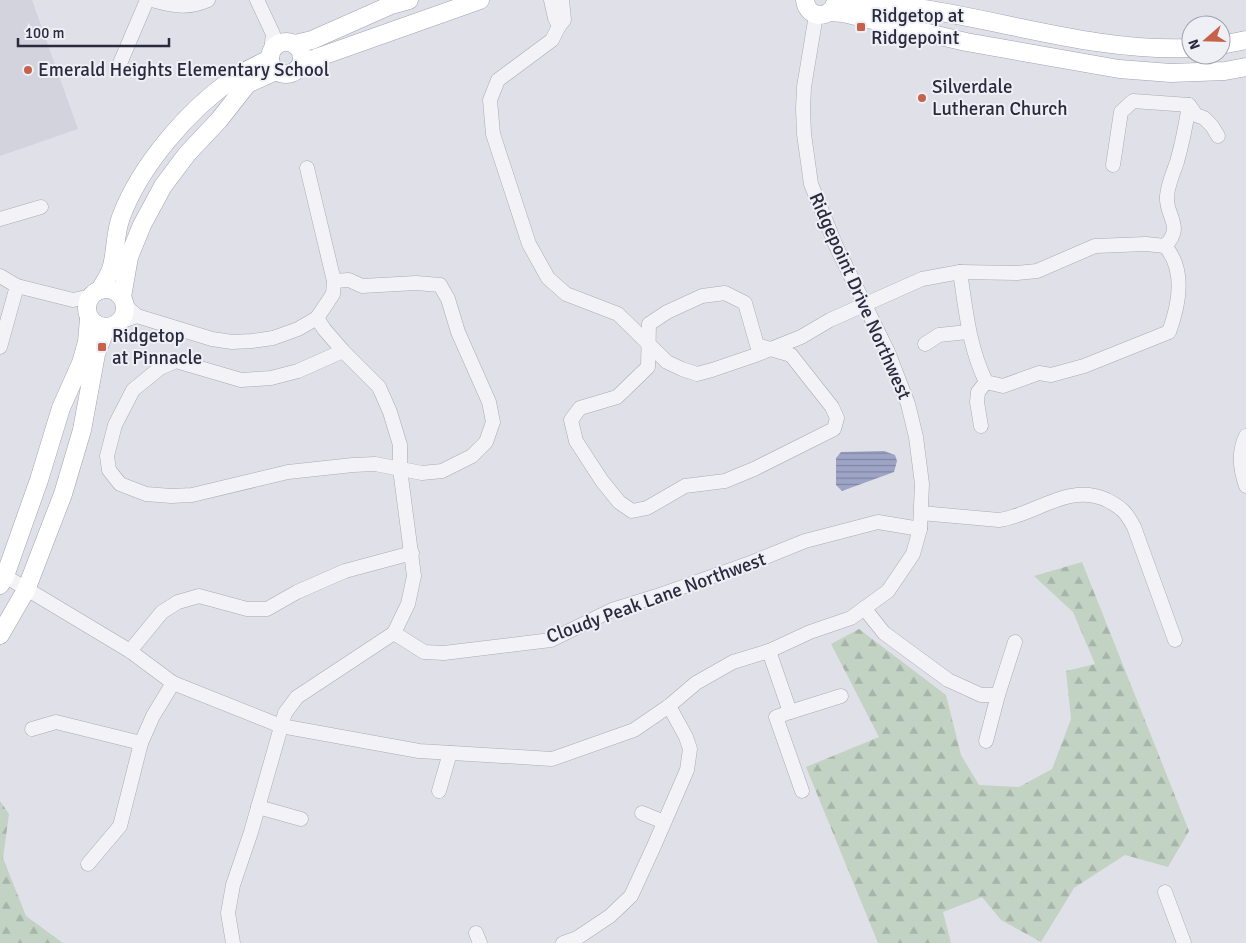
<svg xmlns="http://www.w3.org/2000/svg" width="1246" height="943" font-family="Signika,sans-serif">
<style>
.built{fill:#d2d3dd}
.forest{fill:url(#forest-firs)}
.water{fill:url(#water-rules)}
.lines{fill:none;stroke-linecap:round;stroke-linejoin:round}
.minor-casing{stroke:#a9aab5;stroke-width:15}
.major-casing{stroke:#a0a1b3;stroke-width:19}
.minor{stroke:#f3f3f7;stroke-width:14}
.major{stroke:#fff;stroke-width:18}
.poi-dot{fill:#c6624c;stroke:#eff0f6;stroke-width:2}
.labels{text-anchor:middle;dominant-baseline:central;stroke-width:4;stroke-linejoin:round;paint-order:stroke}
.poi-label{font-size:19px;fill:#2a2a3f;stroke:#eff0f6;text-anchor:start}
.street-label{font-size:19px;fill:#2a2a3f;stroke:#eff0f6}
</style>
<defs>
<pattern id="forest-firs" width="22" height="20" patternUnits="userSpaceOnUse" patternTransform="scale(1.25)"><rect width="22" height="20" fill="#c2d2c3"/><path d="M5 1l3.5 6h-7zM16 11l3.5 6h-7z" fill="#a7b4a9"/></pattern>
<pattern id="water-rules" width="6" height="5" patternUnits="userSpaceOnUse" patternTransform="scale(1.25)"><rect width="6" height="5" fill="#9da4c6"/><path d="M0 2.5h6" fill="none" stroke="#8086a2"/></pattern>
</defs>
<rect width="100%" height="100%" fill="#e0e1e8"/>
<polygon class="built" points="0,0 32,0 78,129 0,156"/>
<g class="forest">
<polygon points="1082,562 1189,831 1168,867 1125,855 1074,888 1041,942 1001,920 982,897 943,912 951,943 878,943 806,767 879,737 831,644 859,629 946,695 961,755 979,785 1019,787 1052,769 1071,719 1066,671 1095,664 1073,612 1034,576"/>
<polygon points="0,801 9,814 3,858 26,916 63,943 0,943"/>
</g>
<polygon class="water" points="884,451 895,455 897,461 894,472 842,491 836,485 836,458 841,452"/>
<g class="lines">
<defs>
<g id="minor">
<path d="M152 0C174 6 187 9 208 0"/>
<polyline points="257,0 273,34 271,51"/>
<polyline points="551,0 555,18 559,26"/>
<polyline points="562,0 564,20 559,26 552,40 498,80 490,100 493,134 529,244 548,278 566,294 618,314 667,362 682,369 697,374 712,370 753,356 801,337 830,320 922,279 960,272 1017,273 1037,271 1095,246 1146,244 1165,246"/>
<polyline points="118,68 147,0"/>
<polyline points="1113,165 1121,112 1133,101 1189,105 1196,115 1204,118 1212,126 1218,136"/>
<polyline points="0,219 41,207"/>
<path d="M1165 246C1185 226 1165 216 1167 196 1168 184 1173 173 1177 162 1182 144 1186 124 1189 105"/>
<path d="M960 272C966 311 969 347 986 382L1003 386 1039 373 1051 375 1084 366 1169 332C1179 305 1186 270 1165 246"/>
<polyline points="0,276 17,286 73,300 91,296"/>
<polyline points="334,281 349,280 362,286 416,283 440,285 448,299 458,332 489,402 493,422 486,442 472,456 442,471 422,473 375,464 353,465 288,472 192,495 171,496 146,494 120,484 109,470 107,456 115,425 133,390 160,368 176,361 241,380 271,378 298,371 343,351"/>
<polygon points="725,293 745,303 757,345 791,355 832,407 837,418 834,429 754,469 725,481 685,486 647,508 632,511 619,502 602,481 576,441 571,420 580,408 617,397 648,367 649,324 667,312 702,296"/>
<polyline points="125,305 137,316 212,339 232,342 252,341 273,338 298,329 317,318"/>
<polyline points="120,322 137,316"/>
<polyline points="925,344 939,335 968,332"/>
<polyline points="0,347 17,286"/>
<polyline points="981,426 977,402 978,392 986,382"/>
<path d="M1246 436C1238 452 1240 469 1246 486"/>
<path d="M921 513 999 520C1036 515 1068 482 1107 500 1122 508 1126 512 1134 527L1175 640"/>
<polyline points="5,576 130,651 173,683 281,726 419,751 552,759 634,730 669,706 696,683 733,662 769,651 810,632 851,618 888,591 913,554 920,529 922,484 916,437 908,404 888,352 836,246 811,184 804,134 803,109 804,87 816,15"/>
<polyline points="864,608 884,633 948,680 981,695 998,695 1015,642"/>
<polyline points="394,633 424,652 444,653 551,640 612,610 657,596 753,562 805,541 878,522 920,529"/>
<polyline points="130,651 162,612 178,602 199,596 247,609 267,609 297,592 345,571 412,553"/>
<polyline points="769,651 790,712 776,717 802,791"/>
<polyline points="790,712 841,696"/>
<polyline points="32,729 56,722 141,743"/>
<polyline points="986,741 998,695"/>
<polyline points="439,791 450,753"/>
<polyline points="258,807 301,819"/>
<polyline points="642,813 664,822"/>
<polyline points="88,864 120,826 141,743 153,716 173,683"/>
<polyline points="1165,892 1184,943"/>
<polyline points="476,933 480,943"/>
<polyline points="233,943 228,913 233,885 251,832 285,713 297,697 394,633 408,604 414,576 400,469 400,445 390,412 379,387 343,351 324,329 317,318 333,294 334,281 307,168"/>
<polyline points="563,943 577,938 610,916 631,896 654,846 687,770 690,749 686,737 669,706"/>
</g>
<g id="major">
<path d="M805 0C807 18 828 20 835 4"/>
<path d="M847 0 856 3C878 5 902 5 924 9 1013 23 1100 52 1191 48"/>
<polyline points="830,12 843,13 966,42 1119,69 1171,73 1225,71 1246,67"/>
<circle cx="286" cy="58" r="16"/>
<polyline points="295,44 312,40 391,5 409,0"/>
<polyline points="1221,45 1246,40"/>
<polyline points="302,63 480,0"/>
<circle cx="106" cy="308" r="19"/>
<path d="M100 290C104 282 110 275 112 266 116 250 115 233 121 217 140 166 188 110 233 79 244 71 257 65 270 59"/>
<polyline points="122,297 129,257 142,225 163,186 187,154 219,120 245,87 249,83 276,71"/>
<polyline points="0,585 5,576 39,480 61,408 81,363 87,342 89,319"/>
<polyline points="0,635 26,590 63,494 82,430 96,354 106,328"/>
</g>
</defs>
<use href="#minor" class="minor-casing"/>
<use href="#major" class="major-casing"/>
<use href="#minor" class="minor"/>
<use href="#major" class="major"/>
</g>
<g class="poi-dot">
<rect x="856" y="22" width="10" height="10" rx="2.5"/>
<circle cx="28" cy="70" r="5"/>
<circle cx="922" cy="98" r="5"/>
<rect x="97" y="342" width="10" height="10" rx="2.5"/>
</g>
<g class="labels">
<g class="poi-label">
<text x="871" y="16">Ridgetop at<tspan x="871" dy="22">Ridgepoint</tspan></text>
<text x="38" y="70">Emerald Heights Elementary School</text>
<text x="932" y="87">Silverdale<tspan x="932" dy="22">Lutheran Church</tspan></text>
<text x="112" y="336">Ridgetop<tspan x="112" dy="22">at Pinnacle</tspan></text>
</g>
<g class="street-label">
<text transform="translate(860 296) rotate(66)">Ridgepoint Drive Northwest</text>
<text transform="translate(656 598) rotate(-20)">Cloudy Peak Lane Northwest</text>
</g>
</g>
<g transform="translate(1206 40) rotate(250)"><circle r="24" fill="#eff0f6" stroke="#a0a1ad"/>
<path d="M0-4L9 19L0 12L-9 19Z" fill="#c6624c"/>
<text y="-8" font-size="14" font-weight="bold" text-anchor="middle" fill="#2a2a3f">N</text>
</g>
<path d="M18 38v8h151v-8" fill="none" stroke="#2a2a3f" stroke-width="2.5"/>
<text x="25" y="38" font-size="15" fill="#2a2a3f" stroke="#eff0f6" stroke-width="4" paint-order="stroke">100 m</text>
</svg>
